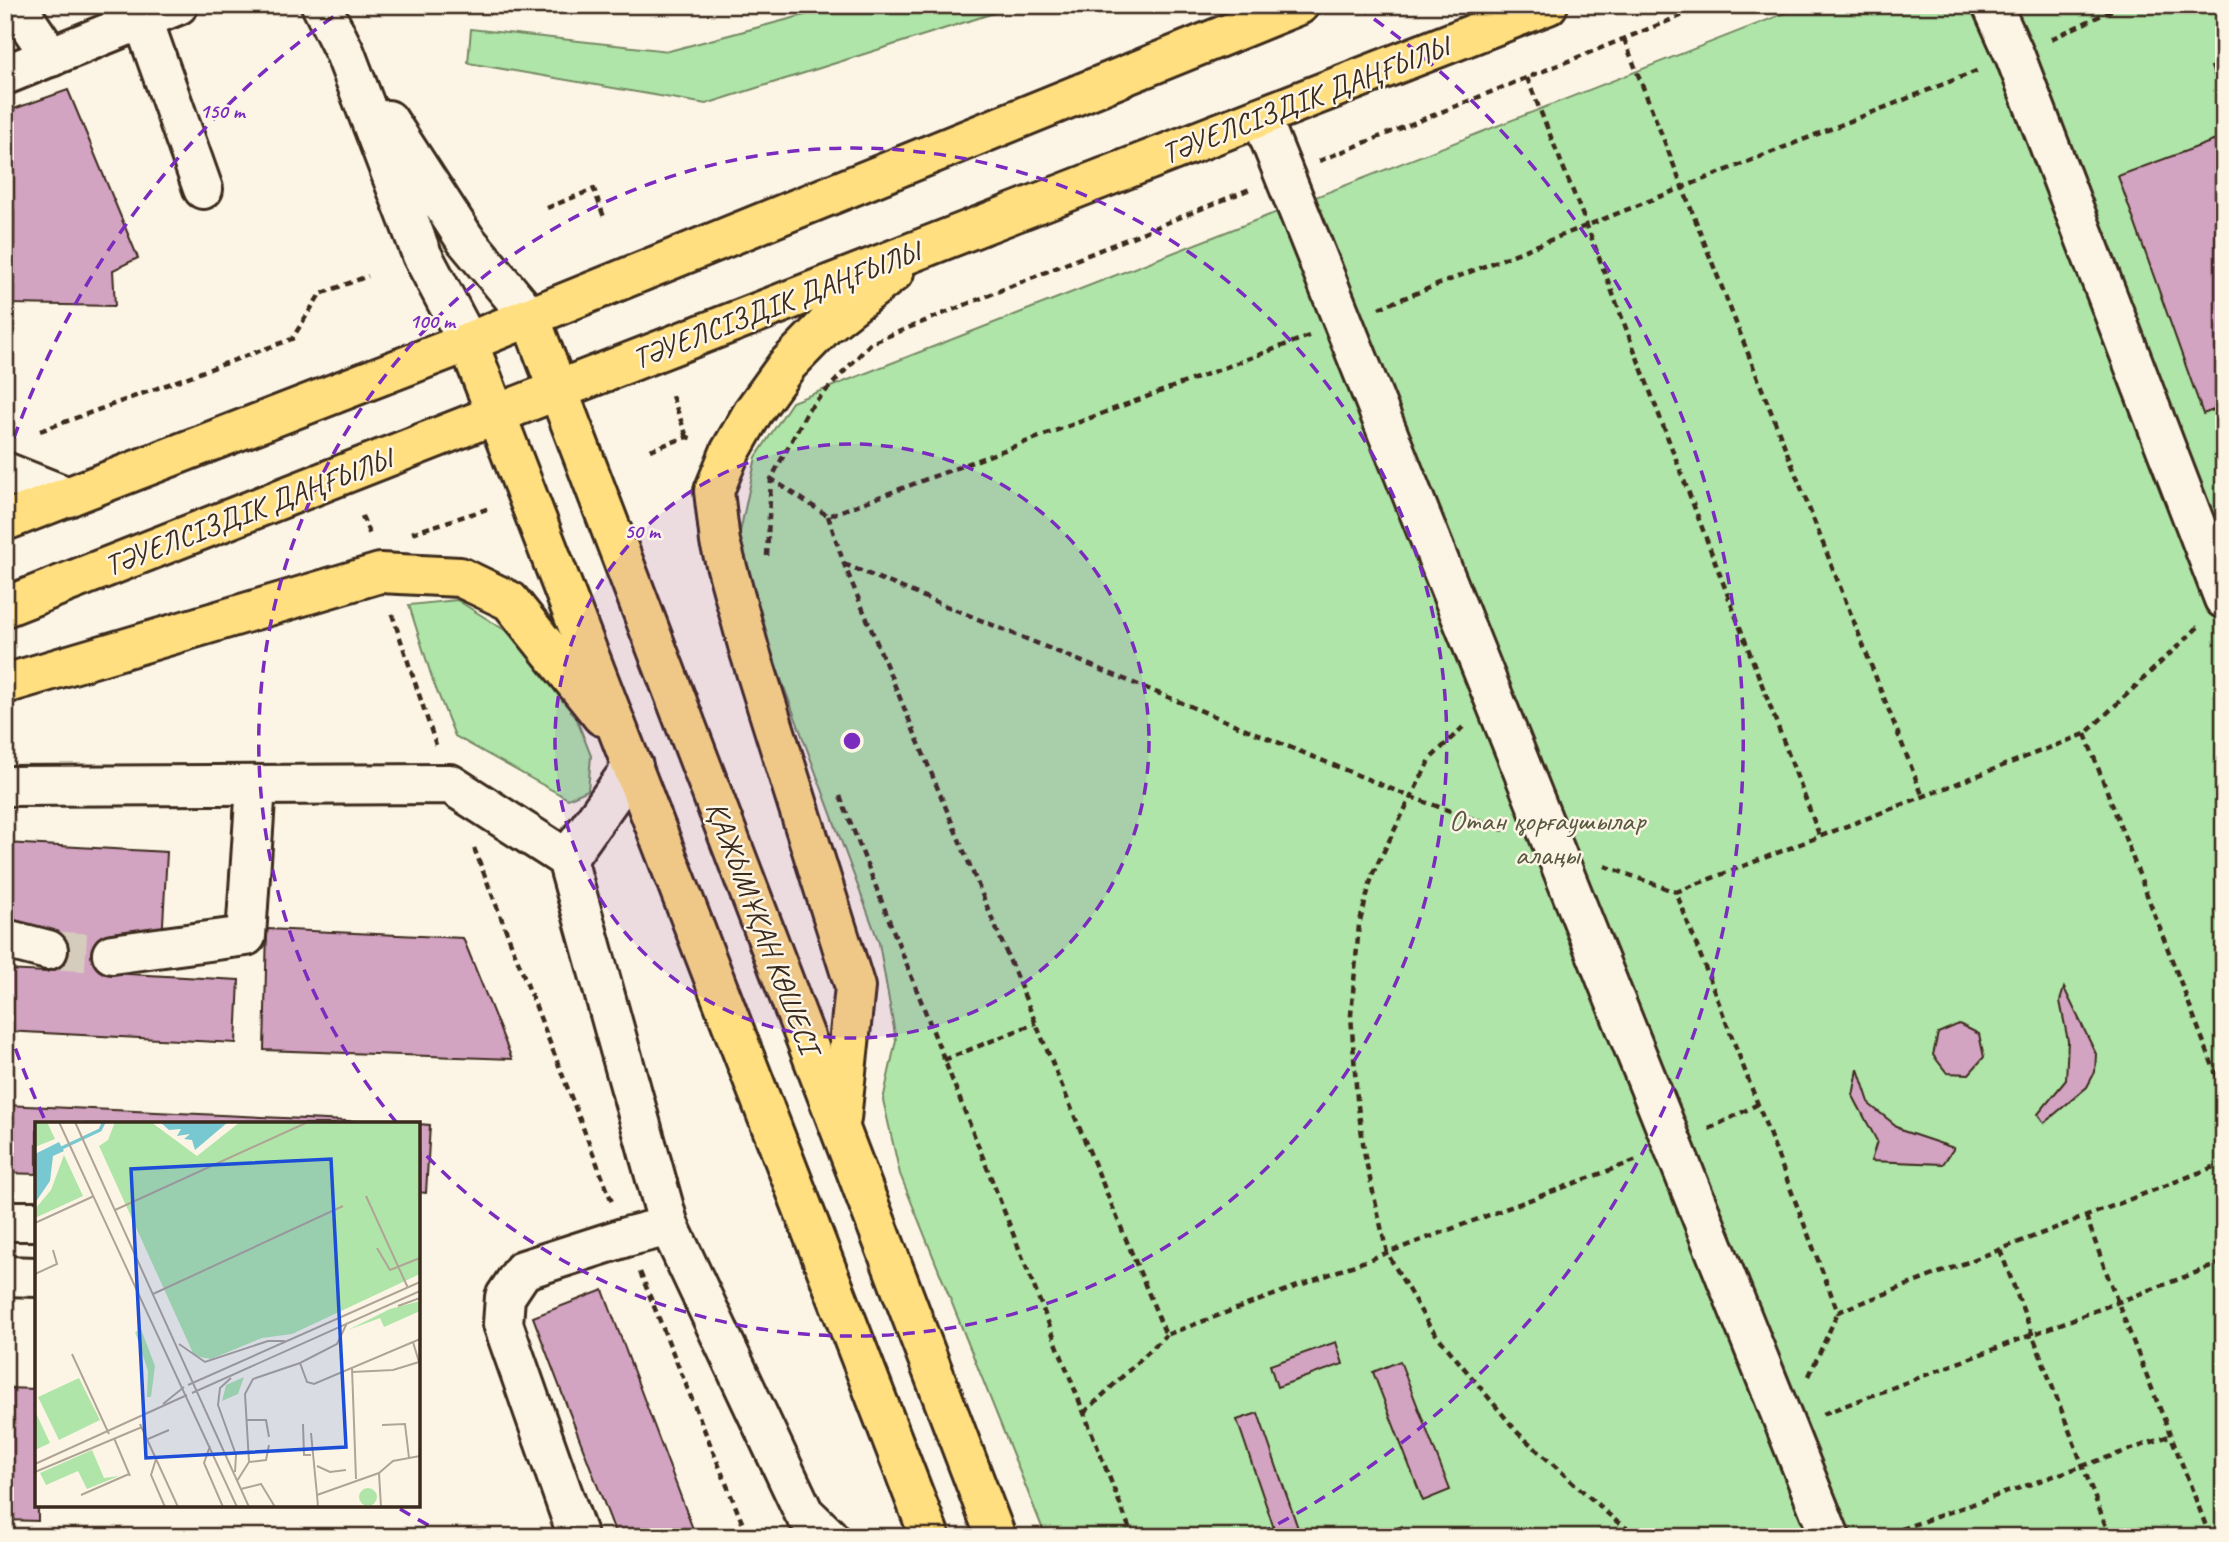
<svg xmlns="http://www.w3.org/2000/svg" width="2229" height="1542" font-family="Caveat,sans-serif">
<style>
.green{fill:#afe5a8;stroke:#758863;stroke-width:2}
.building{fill:#d3a3c2;stroke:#3b2a1e;stroke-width:2}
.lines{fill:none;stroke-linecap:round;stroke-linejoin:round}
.minor-tunnel{stroke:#d5ccbd;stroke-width:38;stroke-dasharray:38 19;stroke-linecap:butt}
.minor-casing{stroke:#3b2a1e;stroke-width:44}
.major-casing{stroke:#3b2a1e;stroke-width:44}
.path{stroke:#3b2a1e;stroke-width:4.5;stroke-dasharray:7 5;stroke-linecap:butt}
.minor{stroke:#fcf5e5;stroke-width:38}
.major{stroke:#ffdf80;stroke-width:38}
.ring{fill:none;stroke:#7b2cbf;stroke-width:3.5;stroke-dasharray:12 9}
.labels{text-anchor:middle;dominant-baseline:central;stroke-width:5;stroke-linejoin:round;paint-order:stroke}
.street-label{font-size:30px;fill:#3b2a1e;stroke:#fcf5e5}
.park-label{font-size:30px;fill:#585940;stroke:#fcf5e5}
.inset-river{fill:none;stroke:#78c8d2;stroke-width:3.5}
.inset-road{fill:none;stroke:#afa495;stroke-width:2}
.view{fill:#1d4ed8;fill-opacity:0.15;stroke:#1d4ed8;stroke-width:3.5}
.inset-edge{fill:none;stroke:#3b2a1e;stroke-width:3.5}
.centre{fill:#7b2cbf;stroke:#fcf5e5;stroke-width:3.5}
.ring-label{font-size:21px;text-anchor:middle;font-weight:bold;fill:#7b2cbf;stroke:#fcf5e5;stroke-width:5;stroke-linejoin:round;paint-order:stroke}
</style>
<rect width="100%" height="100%" fill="#fcf5e5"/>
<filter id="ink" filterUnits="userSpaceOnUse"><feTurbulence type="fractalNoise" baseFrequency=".0143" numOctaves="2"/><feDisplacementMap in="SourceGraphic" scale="14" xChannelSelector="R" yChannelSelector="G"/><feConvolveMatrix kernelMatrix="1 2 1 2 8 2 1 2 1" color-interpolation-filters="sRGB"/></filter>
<g filter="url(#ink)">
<g class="green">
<polygon points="842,5 992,5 994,13 706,104 468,63 471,29 669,51"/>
<polygon points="1806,5 2224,5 2224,1537 1046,1537 900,1174 883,1100 896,1040 879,943 755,609 739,537 756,457 792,402"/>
<polygon points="457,600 530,646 568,697 591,756 588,790 568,799 455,736 433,681 409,605"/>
</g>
<g class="building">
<polygon points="2224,62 2224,100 2211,67"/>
<polygon points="68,90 138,258 113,270 115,306 13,304 14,211 5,192 5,112"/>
<polygon points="2224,137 2224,406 2203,414 2118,176"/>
<polygon points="5,843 167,852 162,942 113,939 111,973 239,980 236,1043 5,1031 5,970 47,972 48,937 5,935"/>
<polygon points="267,929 463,938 512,1059 264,1050"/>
<polygon points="2064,988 2096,1054 2095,1072 2087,1087 2044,1123 2038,1114 2066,1080 2068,1041 2060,1001"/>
<polygon points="1959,1024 1979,1034 1984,1057 1969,1074 1947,1073 1933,1055 1938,1033"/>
<polygon points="1858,1069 1870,1105 1903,1131 1954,1148 1943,1164 1871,1161 1877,1141 1853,1096"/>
<polygon points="5,1105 411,1124 37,1124 37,1174 5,1173"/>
<polygon points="418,1124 430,1125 426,1193 418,1192"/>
<polygon points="603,1290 696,1537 617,1537 533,1317"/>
<polygon points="1336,1342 1343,1364 1277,1387 1270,1365"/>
<polygon points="1400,1361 1450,1490 1423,1501 1373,1372"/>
<polygon points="5,1388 37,1389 38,1521 5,1520"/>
<polygon points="1258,1413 1301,1537 1277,1537 1237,1420"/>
<polygon points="1402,1526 1406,1537 1375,1537"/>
</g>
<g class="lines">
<polyline class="minor-tunnel" points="48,950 112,954"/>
<defs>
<g id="minor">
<polyline points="16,5 51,57"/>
<polyline points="321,5 345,53 422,255 468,342"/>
<polyline points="1992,5 2015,56 2224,599"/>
<polyline points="143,20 203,189"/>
<polyline points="5,75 178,5"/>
<polyline points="1261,117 1830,1537"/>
<polyline points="388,120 465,239 530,317"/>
<polyline points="5,472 68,497"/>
<polyline points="5,786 450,784 567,859 669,1226 804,1513 829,1537"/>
<polyline points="567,859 633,766"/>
<polyline points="5,939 48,950"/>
<polyline points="112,954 246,936 256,785"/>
<polyline points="5,1221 37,1221"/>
<polyline points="5,1276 37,1277"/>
<polyline points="578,1537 503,1324 505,1297 523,1270 626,1237 669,1226"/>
</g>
<g id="major">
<polyline points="530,317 996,1537"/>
<polyline points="468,342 930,1537"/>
<polyline points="5,521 468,342 1299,5"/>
<polyline points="5,607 558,390 1548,5"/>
<polyline points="5,684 380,573 460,577 510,601 602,716"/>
<polyline points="841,1119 855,987 749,649 720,542 714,491 730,452 753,412 787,365 825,326 894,272"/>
</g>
</defs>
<use href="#minor" class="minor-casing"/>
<use href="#major" class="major-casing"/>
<g class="path">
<polyline points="1624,39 1923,797"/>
<polyline points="2051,39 2123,5"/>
<polyline points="1527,78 1587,226 1820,837"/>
<polyline points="1319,161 1708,5"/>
<polyline points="547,208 594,189 605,220"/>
<polyline points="1379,308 1979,70"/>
<polyline points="672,396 687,437"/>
<polyline points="40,431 292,339 320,294 368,276"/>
<polyline points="650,450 687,437 694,439"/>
<polyline points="770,478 828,516 1309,336"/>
<polyline points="362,516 370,535"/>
<polyline points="828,516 844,564 1166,1335 1637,1160"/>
<polyline points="412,533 490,508"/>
<polyline points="767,556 771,479 808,410 871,343 1250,189"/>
<polyline points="844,564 1411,797 1504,830"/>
<polyline points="392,614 436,745"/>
<polyline points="2198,627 2085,734 1676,892 1838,1312 2224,1163"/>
<polyline points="1463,727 1431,758 1411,797 1373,873 1359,925 1351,1015 1357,1099 1365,1157 1387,1253 1430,1327 1518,1433 1616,1521 1640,1537"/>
<polyline points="2085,734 2224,1095"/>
<polyline points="840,796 1133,1537"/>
<polyline points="474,848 612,1202"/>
<polyline points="1605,866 1676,892"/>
<polyline points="944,1060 1036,1023"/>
<polyline points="1709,1129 1758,1104"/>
<path d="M2086 1216C2124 1325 2170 1429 2210 1537"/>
<polyline points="2000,1250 2110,1537"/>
<polyline points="640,1272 748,1537"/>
<polyline points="1809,1376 1838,1312"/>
<polyline points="1084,1413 1166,1335"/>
<polyline points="1823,1414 2224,1262"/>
<polyline points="1878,1537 2172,1435"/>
</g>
<use href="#minor" class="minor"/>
<use href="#major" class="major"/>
</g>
</g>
<circle cx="852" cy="741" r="297" fill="#7b2cbf" fill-opacity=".12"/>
<g class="ring">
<circle cx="852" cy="741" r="297"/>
<path d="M397 1123A594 594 0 1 1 421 1150"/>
<path d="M447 1535A891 891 0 0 1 400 1509M44 1118A891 891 0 0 1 7 1024M7 458A891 891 0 0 1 347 7M1357 7A891 891 0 0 1 1257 1535"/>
</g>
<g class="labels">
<g class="street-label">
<text transform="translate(1305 100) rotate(-21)">ТӘУЕЛСІЗДІК ДАҢҒЫЛЫ</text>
<text transform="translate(776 305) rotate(-21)">ТӘУЕЛСІЗДІК ДАҢҒЫЛЫ</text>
<text transform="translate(248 512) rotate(-21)">ТӘУЕЛСІЗДІК ДАҢҒЫЛЫ</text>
<text transform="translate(763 927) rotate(69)">ҚАЖЫМҰҚАН КӨШЕСІ</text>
</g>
<g class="park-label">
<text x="1547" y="820">Отан қорғаушылар<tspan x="1547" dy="34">алаңы</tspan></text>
</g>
</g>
<g transform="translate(35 1122)">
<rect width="385" height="385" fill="#fcf5e5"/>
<path d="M0 0H12L20 17 0 25ZM80 0H116L162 34 205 0H385V152L257 212 227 216 176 237 165 235 158 231 64 24 73 18ZM29 33 48 74 0 96V87L16 68ZM385 179V189L349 205 345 196 313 208 355 187ZM106 207 120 244 116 275H112L113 249 100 210ZM209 255 203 272 187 279 191 263ZM44 256 65 298 24 318 3 275ZM0 289 15 321 0 328ZM57 328 69 356 84 354 52 367 43 349 11 363 5 351ZM324 375a9 9 0 1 1 18 0a9 9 0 1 1-18 0Z" fill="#afe5a8"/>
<path d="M125 0H193L160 28 157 18 149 17 155 12 142 14 146 7 134 8ZM24 20 29 29 18 34 15 59 0 81V32Z" fill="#78c8d2"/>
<path class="inset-river" d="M16 31 65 8 69 0"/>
<path class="inset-road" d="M24 0 202 385M40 0 214 385M331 74 373 166M80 88 273 0M0 101 59 74M342 126 355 148 385 136M0 152 22 142 18 128M118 172 308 84M363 184 385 176M144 222 170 240 233 219H250M37 232 74 312M265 241 272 260 279 262 378 220M317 246 321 357M317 250 358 248 384 240 378 220 385 217M196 256 185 266 183 283 201 333 200 350M153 263 385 160M157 271 385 169M128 282 149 265M211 298H231L234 315M105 302 143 385M268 302 269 333H276M347 303 370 302 374 336M276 311 282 373M79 316 95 354M113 317 134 308M175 324 169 341 188 385M121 337 116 353 130 385M214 340 231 338 234 323M0 342 152 273M282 344 295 350 311 348M0 350 107 305M344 351 358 339 385 334M202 359 214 340 210 272 218 257 265 241 302 222 312 201M206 367 226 362 240 385M46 373 94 352M283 385 282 373 344 351 346 385"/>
<path class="view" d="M296 37 311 325 111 336 96 47Z"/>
<rect width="385" height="385" class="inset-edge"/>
</g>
<circle cx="852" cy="741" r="10" class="centre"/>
<g class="ring-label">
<text x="222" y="118">150 m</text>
<text x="432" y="328">100 m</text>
<text x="642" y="538">50 m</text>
</g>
<rect width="2229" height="1542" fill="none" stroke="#fcf5e5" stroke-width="28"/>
<rect x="14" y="14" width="2201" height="1514" fill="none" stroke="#3b2a1e" stroke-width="2.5" filter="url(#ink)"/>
</svg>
